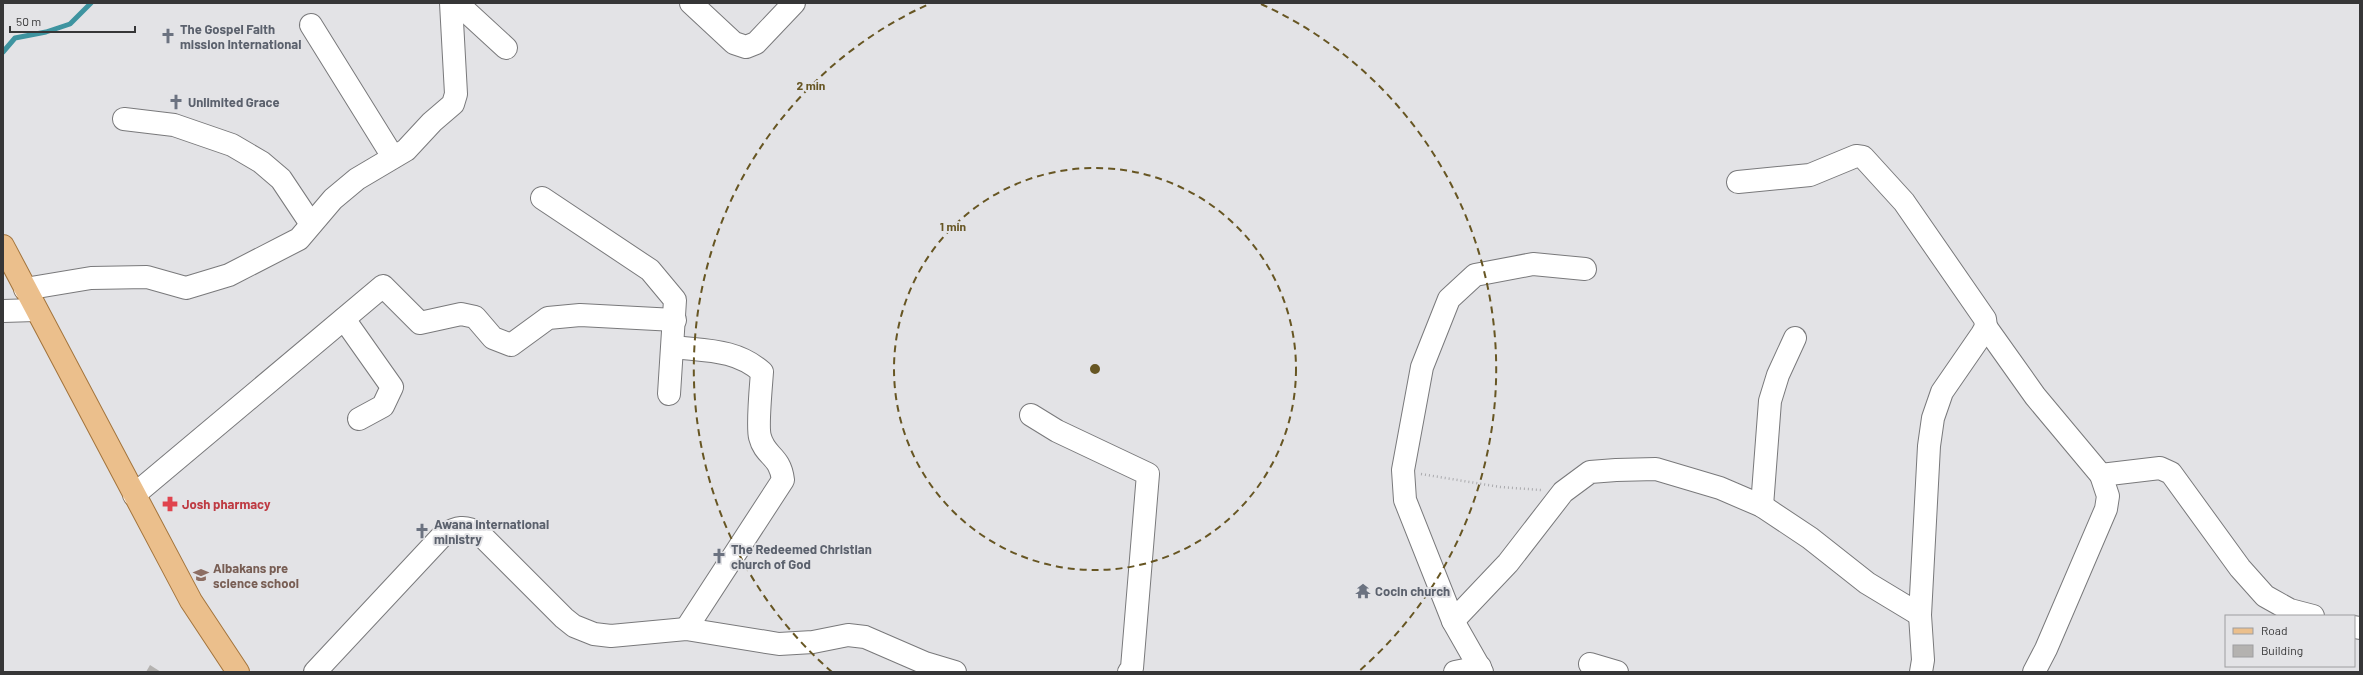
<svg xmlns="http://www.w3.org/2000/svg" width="2363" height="675" font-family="Barlow,sans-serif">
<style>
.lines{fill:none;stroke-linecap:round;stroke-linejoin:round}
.stream{stroke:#3e94a0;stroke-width:5}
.building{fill:#b4b2b0}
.minor-casing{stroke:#79797b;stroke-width:24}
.major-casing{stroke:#a3743c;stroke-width:24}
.path{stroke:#aaaaad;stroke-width:2.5;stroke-dasharray:1 3;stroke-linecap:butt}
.minor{stroke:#fff;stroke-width:22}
.major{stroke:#ebbf8c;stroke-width:22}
.ring{fill:none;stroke:#675623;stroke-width:2;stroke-dasharray:7 5}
.labels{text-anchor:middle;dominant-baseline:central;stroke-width:4;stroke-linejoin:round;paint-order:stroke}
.worship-label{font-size:13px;font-weight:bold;fill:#5b616d;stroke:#e3e3e6;text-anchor:start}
.health-label{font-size:13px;font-weight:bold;fill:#be3a42;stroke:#e3e3e6;text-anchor:start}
.education-label{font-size:13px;font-weight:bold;fill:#785e54;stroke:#e3e3e6;text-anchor:start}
.centre{fill:#675623;stroke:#e3e3e6;stroke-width:2}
.ring-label{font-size:12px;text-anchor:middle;font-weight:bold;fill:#675623;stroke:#e3e3e6;stroke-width:4;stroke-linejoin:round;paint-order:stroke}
</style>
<rect width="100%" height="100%" fill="#e3e3e6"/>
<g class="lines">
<polyline class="stream" points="3,52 15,38 46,32 70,24 91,3"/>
</g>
<polygon class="building" points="150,665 161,672 146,672"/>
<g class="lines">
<defs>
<g id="minor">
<polyline points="457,3 506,48"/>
<polyline points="691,3 734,43 746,47 756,43 794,3"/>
<polyline points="311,25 393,157"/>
<polyline points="124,119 174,125 232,145 261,162 281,179 311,224"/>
<polyline points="1738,182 1810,175 1856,156 1863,157 1904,202 1985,319 1986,327 1982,334 1942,392 1933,418 1929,446 1920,615 1923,660 1921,672"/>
<polyline points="542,198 650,270 675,300 669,394"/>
<polyline points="25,289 91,278 147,277 186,288 229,275 299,239 333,199 357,179 406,150 432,122 453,104 456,94 451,3"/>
<polyline points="3,311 35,310"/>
<polyline points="344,319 392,387 383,406 359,419"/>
<polyline points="1986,327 2035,396 2101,475 2108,496 2106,509 2046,649 2034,672"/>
<path d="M673 347C706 351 736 349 762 372 761 386 757 427 760 437 765 457 780 455 783 480L686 629"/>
<polyline points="1031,415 1057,431 1148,474 1132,668 1129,672"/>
<polyline points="2101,475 2160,468 2171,473 2240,568 2265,596 2290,610 2313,616"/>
<polyline points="134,495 383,286 420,323 461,314 475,317 493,338 511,345 548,318 580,315 675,320"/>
<polyline points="1762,506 1770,401 1778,375 1795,338"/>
<polyline points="1453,621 1508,563 1563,492 1590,472 1616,470 1656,469 1720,488 1762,506 1810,538 1867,583 1920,615"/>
<polyline points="2354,627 2360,628"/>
<polyline points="1590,664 1617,672"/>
<path d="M315 672 443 535C457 527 465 525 479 533L564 618 574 626 594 634 611 636 686 629 779 644 813 642 848 635 865 637 925 663 955 672"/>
<polyline points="1455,672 1480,667"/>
<polyline points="1482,672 1453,621 1405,500 1403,470 1422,367 1449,299 1475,275 1533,264 1585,269"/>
</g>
<polyline id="major" points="3,246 191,601 238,672"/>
</defs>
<use href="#minor" class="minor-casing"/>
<use href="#major" class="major-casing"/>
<polyline class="path" points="1421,474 1500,487 1541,490"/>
<use href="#minor" class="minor"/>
<use href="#major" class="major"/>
</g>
<g class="ring">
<circle cx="1095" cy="369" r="201"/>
<path d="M832 672A401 401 0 0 1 929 4M1261 4A401 401 0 0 1 1358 672"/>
</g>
<defs>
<symbol id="church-bare" viewBox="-9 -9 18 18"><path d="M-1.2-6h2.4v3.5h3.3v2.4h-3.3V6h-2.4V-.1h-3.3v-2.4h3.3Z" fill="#6b7280" stroke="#e3e3e6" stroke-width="2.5" paint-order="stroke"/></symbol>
<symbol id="pharmacy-bare" viewBox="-9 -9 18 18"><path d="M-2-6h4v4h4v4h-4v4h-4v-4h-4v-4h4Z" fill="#e0444e" stroke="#e3e3e6" stroke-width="2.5" paint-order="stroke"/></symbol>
<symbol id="school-bare" viewBox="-9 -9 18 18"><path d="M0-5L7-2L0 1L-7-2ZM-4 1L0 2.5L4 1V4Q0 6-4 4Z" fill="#8d6e63" stroke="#e3e3e6" stroke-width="2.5" paint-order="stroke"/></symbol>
<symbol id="temple-bare" viewBox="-9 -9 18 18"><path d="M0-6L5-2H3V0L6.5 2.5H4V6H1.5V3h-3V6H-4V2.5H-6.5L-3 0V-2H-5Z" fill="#6b7280" stroke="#e3e3e6" stroke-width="2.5" paint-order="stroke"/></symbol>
</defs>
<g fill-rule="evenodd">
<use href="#church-bare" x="157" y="25" width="22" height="22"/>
<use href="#church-bare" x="165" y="91" width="22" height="22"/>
<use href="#pharmacy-bare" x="159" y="493" width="22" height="22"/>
<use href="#church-bare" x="411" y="520" width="22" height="22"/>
<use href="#church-bare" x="708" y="545" width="22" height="22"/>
<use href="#school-bare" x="190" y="564" width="22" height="22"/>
<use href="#temple-bare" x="1352" y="580" width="22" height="22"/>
</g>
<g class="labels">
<g class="worship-label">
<text x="180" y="29">The Gospel Faith<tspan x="180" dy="15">mission International</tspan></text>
<text x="188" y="102">Unlimited Grace</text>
<text x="434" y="524">Awana international<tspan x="434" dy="15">ministry</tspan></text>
<text x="731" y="549">The Redeemed Christian<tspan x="731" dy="15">church of God</tspan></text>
<text x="1375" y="591">Cocin church</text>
</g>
<g class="health-label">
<text x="182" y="504">Josh pharmacy</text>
</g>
<g class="education-label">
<text x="213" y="568">Albakans pre<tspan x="213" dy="15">science school</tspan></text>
</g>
</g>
<circle cx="1095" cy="369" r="6" class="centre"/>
<g class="ring-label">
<text x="811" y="90">2 min</text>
<text x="953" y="231">1 min</text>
</g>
<rect width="2363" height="675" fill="none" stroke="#363637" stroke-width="8"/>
<rect x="2225" y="615" width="130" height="52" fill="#e3e3e6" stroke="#9e9ea0"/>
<rect x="2233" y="628" width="20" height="6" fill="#ebbf8c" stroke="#9e9ea0"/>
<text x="2261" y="635" font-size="12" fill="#363637">Road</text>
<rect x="2233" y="645" width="20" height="12" fill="#b4b2b0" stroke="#9e9ea0"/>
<text x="2261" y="655" font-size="12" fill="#363637">Building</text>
<path d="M10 26v6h125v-6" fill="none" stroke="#363637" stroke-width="2"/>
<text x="16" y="26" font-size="12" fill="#363637" stroke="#e3e3e6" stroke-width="3" paint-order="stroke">50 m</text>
</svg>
